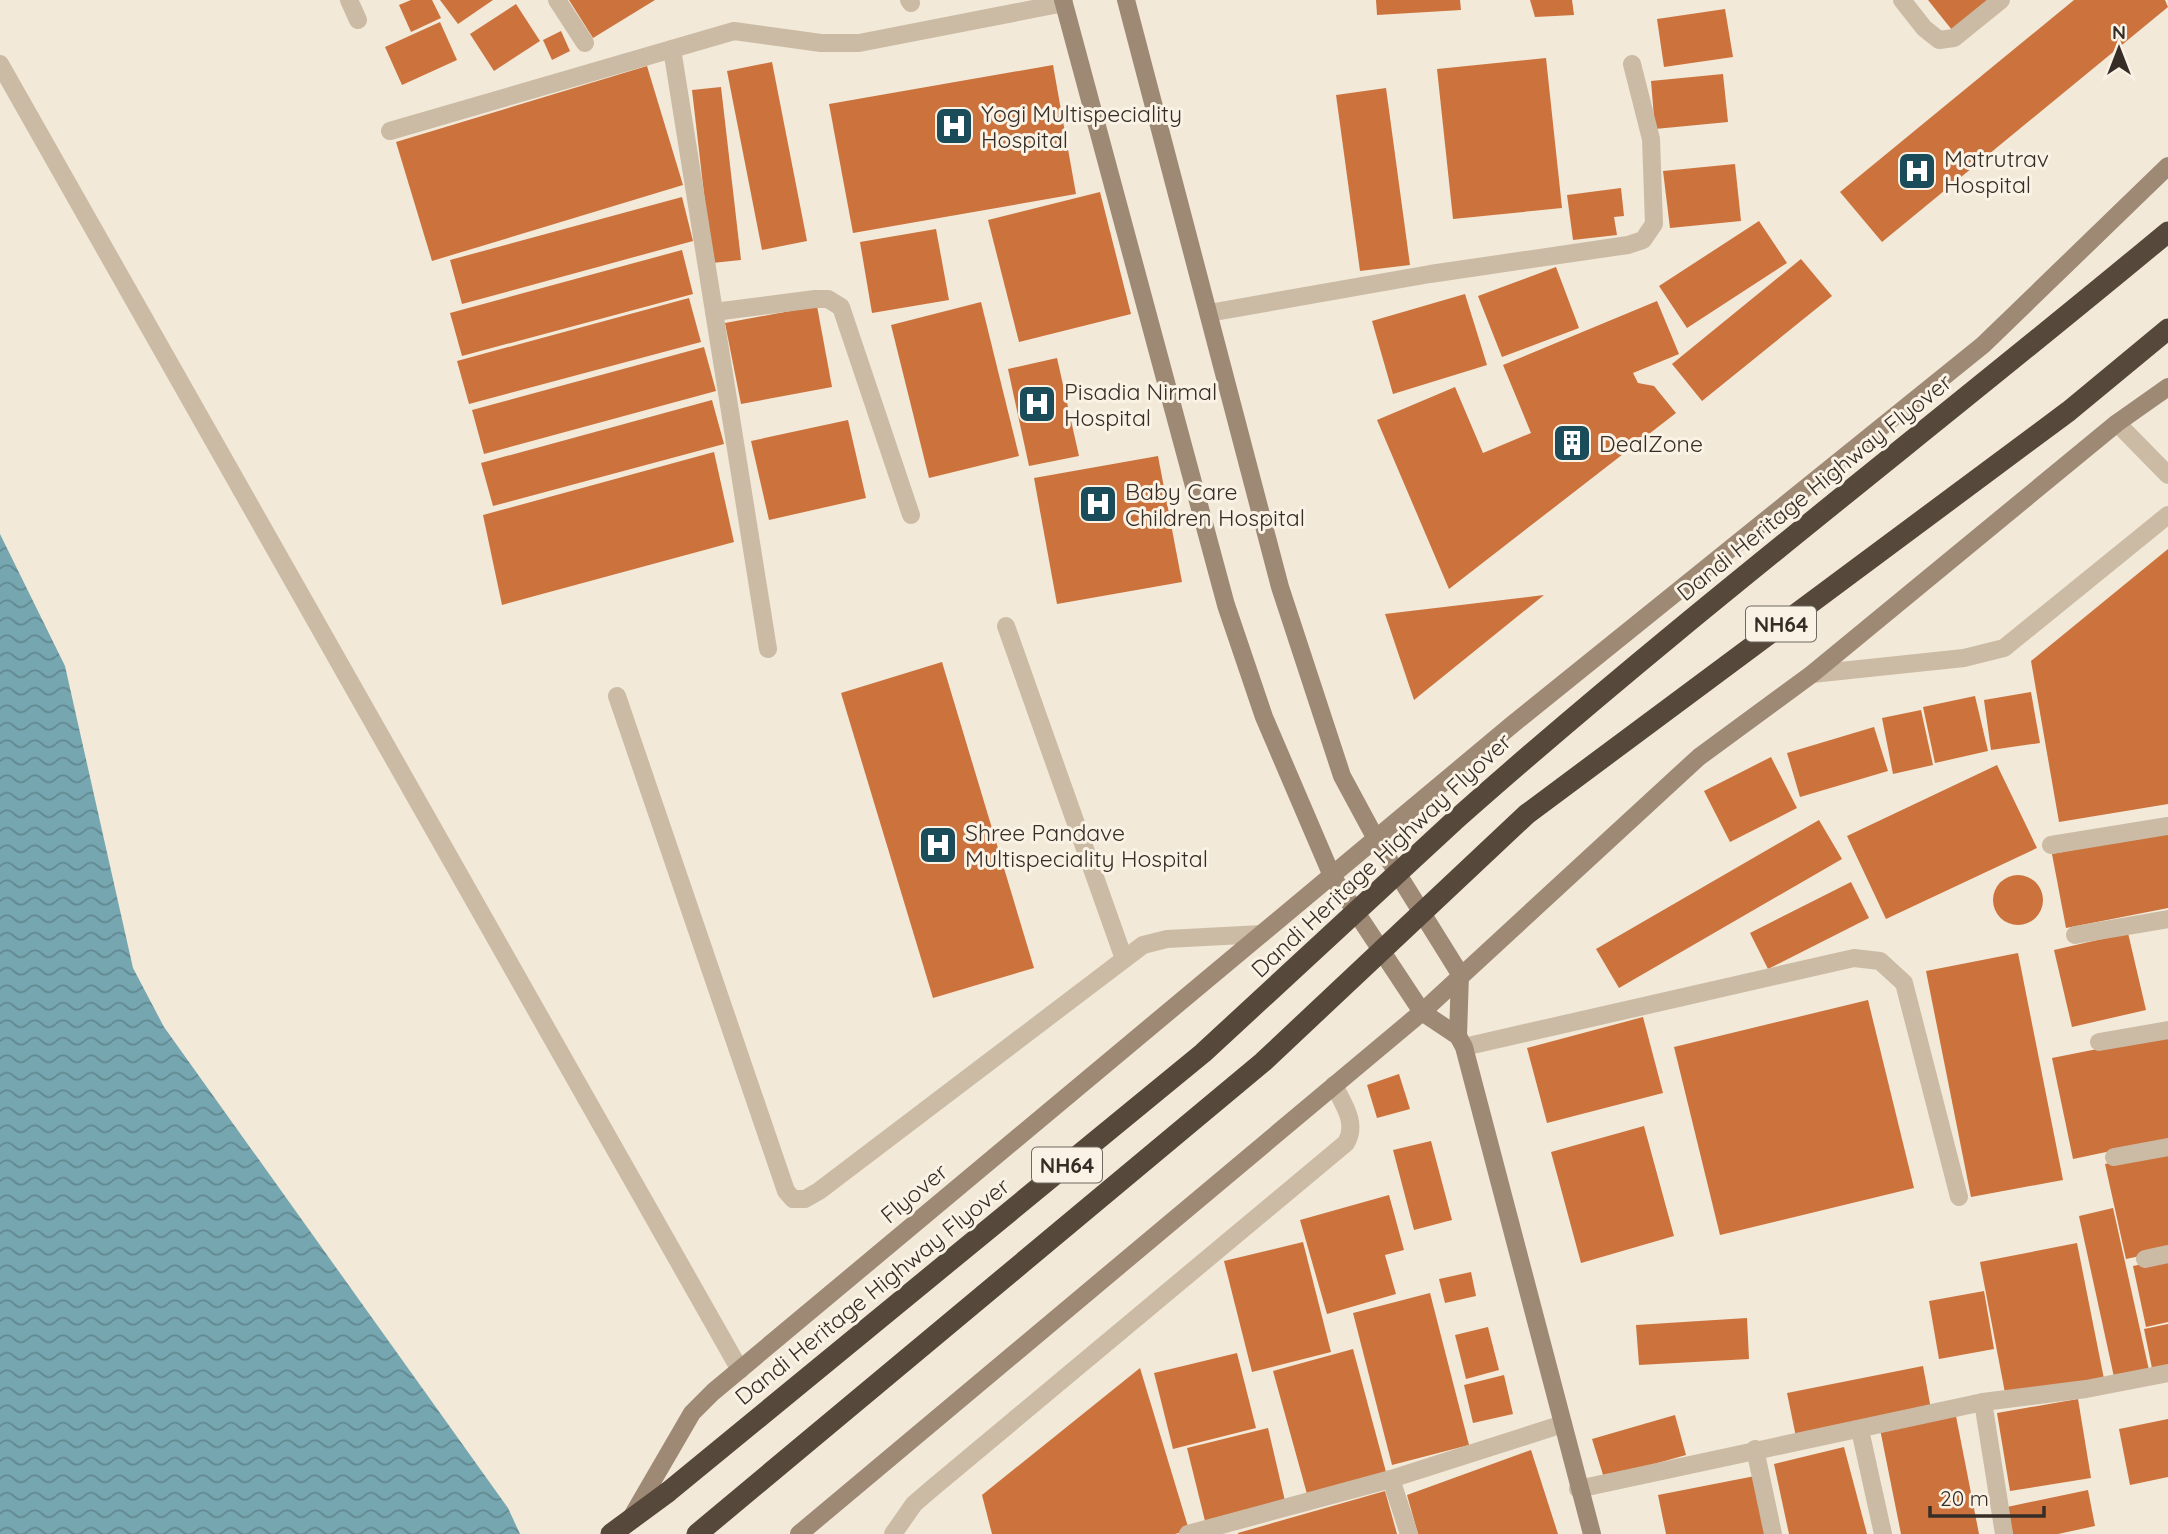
<svg xmlns="http://www.w3.org/2000/svg" width="2168" height="1534" font-family="Quicksand,sans-serif">
<style>
.water{fill:url(#water-waves)}
.building{fill:#cc723d}
.lines{fill:none;stroke-linecap:round;stroke-linejoin:round}
.lane{stroke:#cbbba4;stroke-width:18}
.street{stroke:#cbbba4;stroke-width:18}
.secondary{stroke:#9e8975;stroke-width:18}
.highway{stroke:#57483c;stroke-width:21}
.highway-bridge{stroke:#57483c;stroke-width:21}
.labels{text-anchor:middle;dominant-baseline:central;stroke-width:6;stroke-linejoin:round;paint-order:stroke}
.shield{fill:#faf3e5;stroke:#71685f;stroke-width:2}
.shield-label{font-size:21px;font-weight:bold;fill:#362d26}
.poi-label{font-size:23px;fill:#362d26;stroke:#faf3e5;text-anchor:start}
.street-label{font-size:23px;fill:#362d26;stroke:#faf3e5}
</style>
<defs>
<pattern id="water-waves" width="16" height="10" patternUnits="userSpaceOnUse" patternTransform="scale(1.75)"><rect width="16" height="10" fill="#76a7b1"/><path d="M0 5q4-4 8 0t8 0" fill="none" stroke="#628890"/></pattern>
</defs>
<rect width="100%" height="100%" fill="#f2e9d8"/>
<polygon class="water" points="0,534 65,666 133,968 164,1027 508,1508 520,1534 0,1534"/>
<g class="building">
<polygon points="411,0 432,0 441,18 411,32 399,5"/>
<polygon points="440,0 493,0 458,24"/>
<polygon points="569,0 655,0 593,38"/>
<polygon points="1376,0 1460,0 1461,10 1377,15"/>
<polygon points="1530,0 1572,0 1574,15 1535,17"/>
<polygon points="1928,0 1989,0 1952,30"/>
<polygon points="2074,0 2165,0 2168,7 1882,242 1840,192"/>
<polygon points="516,4 540,41 494,71 470,34"/>
<polygon points="1725,9 1733,57 1664,67 1657,19"/>
<polygon points="440,22 457,60 402,85 385,47"/>
<polygon points="561,31 570,51 552,60 543,40"/>
<polygon points="1546,58 1562,208 1453,219 1437,69"/>
<polygon points="772,62 807,241 762,250 727,71"/>
<polygon points="1053,65 1076,194 853,233 829,104"/>
<polygon points="647,66 683,185 432,261 396,142"/>
<polygon points="1723,74 1728,122 1655,129 1651,81"/>
<polygon points="721,87 741,260 712,263 692,90"/>
<polygon points="1386,88 1410,265 1360,271 1336,95"/>
<polygon points="1735,164 1741,221 1670,228 1663,171"/>
<polygon points="1621,188 1624,216 1614,217 1617,235 1573,240 1567,195"/>
<polygon points="1100,192 1131,314 1019,342 988,220"/>
<polygon points="682,197 693,241 462,304 450,260"/>
<polygon points="1759,221 1787,263 1687,328 1659,286"/>
<polygon points="936,229 949,300 872,313 860,242"/>
<polygon points="682,250 693,294 462,356 450,313"/>
<polygon points="1801,259 1832,296 1702,401 1672,364"/>
<polygon points="1556,267 1579,328 1502,357 1478,296"/>
<polygon points="1465,294 1487,365 1393,394 1372,321"/>
<polygon points="689,298 701,342 469,404 457,361"/>
<polygon points="1657,301 1679,354 1633,373 1638,383 1654,386 1676,413 1449,589 1377,420 1455,387 1483,453 1531,433 1503,365"/>
<polygon points="981,302 1019,456 929,478 891,325"/>
<polygon points="817,306 832,387 741,404 725,323"/>
<polygon points="704,347 716,391 484,454 472,410"/>
<polygon points="1057,358 1079,456 1029,466 1008,369"/>
<polygon points="712,400 724,444 493,506 481,463"/>
<polygon points="848,420 866,498 769,520 751,441"/>
<polygon points="714,452 734,542 502,605 483,515"/>
<polygon points="1158,456 1182,582 1057,604 1034,478"/>
<polygon points="2168,549 2168,804 2059,822 2031,661"/>
<polygon points="1544,595 1414,700 1385,614"/>
<polygon points="942,662 1034,968 933,998 841,693"/>
<polygon points="2031,692 2040,743 1991,750 1984,700"/>
<polygon points="1975,696 1988,751 1935,763 1923,707"/>
<polygon points="1921,710 1933,765 1893,774 1882,718"/>
<polygon points="1874,727 1888,771 1800,797 1787,753"/>
<polygon points="1771,757 1797,808 1730,842 1704,791"/>
<polygon points="1997,765 2037,848 1886,919 1847,836"/>
<polygon points="1819,820 1842,859 1619,988 1596,949"/>
<polygon points="2168,832 2168,908 2066,928 2052,854"/>
<circle cx="2018" cy="900" r="25"/>
<polygon points="1851,882 1869,918 1768,969 1750,933"/>
<polygon points="2128,933 2146,1010 2072,1027 2054,950"/>
<polygon points="2018,953 2063,1180 1971,1197 1926,971"/>
<polygon points="1868,1000 1914,1188 1720,1235 1674,1047"/>
<polygon points="1643,1017 1663,1093 1547,1123 1527,1048"/>
<polygon points="2168,1035 2168,1139 2073,1159 2052,1058"/>
<polygon points="1399,1074 1410,1109 1377,1118 1367,1085"/>
<polygon points="1644,1126 1674,1236 1581,1263 1551,1152"/>
<polygon points="1431,1141 1452,1220 1414,1230 1393,1150"/>
<polygon points="2168,1151 2168,1250 2126,1259 2105,1164"/>
<polygon points="1389,1195 1404,1250 1385,1255 1396,1294 1327,1314 1300,1220"/>
<polygon points="2113,1208 2149,1370 2114,1377 2079,1216"/>
<polygon points="1303,1242 1331,1352 1252,1372 1224,1261"/>
<polygon points="2077,1243 2104,1379 2006,1398 1980,1262"/>
<polygon points="2168,1259 2168,1322 2146,1327 2133,1266"/>
<polygon points="1471,1272 1476,1296 1445,1303 1439,1279"/>
<polygon points="1984,1291 1994,1349 1939,1359 1929,1301"/>
<polygon points="1430,1293 1469,1445 1392,1465 1353,1313"/>
<polygon points="1747,1318 1749,1359 1639,1365 1636,1325"/>
<polygon points="2168,1324 2168,1370 2153,1373 2144,1329"/>
<polygon points="1488,1327 1499,1370 1466,1379 1455,1335"/>
<polygon points="1353,1349 1386,1472 1307,1494 1273,1371"/>
<polygon points="1237,1353 1256,1428 1173,1449 1154,1373"/>
<polygon points="1923,1366 1931,1409 1796,1437 1787,1393"/>
<polygon points="1140,1368 1189,1530 1175,1534 992,1534 982,1495"/>
<polygon points="1504,1375 1513,1414 1473,1423 1464,1385"/>
<polygon points="2078,1399 2091,1478 2010,1491 1997,1413"/>
<polygon points="1955,1411 1979,1534 1901,1534 1880,1429"/>
<polygon points="1675,1415 1686,1455 1604,1478 1592,1439"/>
<polygon points="2168,1419 2168,1477 2130,1485 2119,1429"/>
<polygon points="1268,1428 1285,1501 1205,1521 1187,1448"/>
<polygon points="1844,1447 1867,1534 1789,1534 1774,1464"/>
<polygon points="1531,1450 1558,1534 1418,1534 1407,1495"/>
<polygon points="1755,1476 1767,1534 1666,1534 1658,1495"/>
<polygon points="2088,1490 2095,1526 2058,1534 2013,1534 2007,1507"/>
<polygon points="1385,1491 1397,1534 1238,1534 1238,1533"/>
</g>
<g class="lines">
<g class="lane">
<polyline points="672,49 768,649"/>
<polyline points="390,131 734,31 821,43 859,43 1064,3"/>
<polyline points="714,312 815,299 828,299 841,307 911,515"/>
<polyline points="2051,845 2168,826"/>
<polyline points="1464,1047 1854,958 1880,961 1904,983 1959,1197"/>
</g>
<g class="street">
<polyline points="349,0 358,20"/>
<polyline points="557,0 585,43"/>
<polyline points="909,0 911,3"/>
<polyline points="1902,0 1924,28 1939,40 1954,38 2001,0"/>
<polyline points="0,64 740,1370"/>
<polyline points="1209,313 1430,274 1628,245 1643,240 1654,224 1651,139 1632,64"/>
<polyline points="2117,423 2168,475"/>
<polyline points="1006,626 1124,959"/>
<polyline points="1812,674 1964,658 2004,648 2168,515"/>
<polyline points="617,696 786,1191 793,1199 805,1199 819,1191 1143,945 1167,939 1262,934"/>
<polyline points="2075,935 2168,919"/>
<polyline points="2099,1042 2168,1030"/>
<polyline points="2114,1157 2168,1147"/>
<polyline points="2145,1259 2168,1254"/>
<polyline points="1983,1402 2004,1534"/>
<polyline points="1860,1430 1883,1534"/>
<polyline points="1755,1449 1773,1534"/>
<polyline points="1391,1479 1409,1534"/>
<polyline points="1578,1489 1983,1402 2086,1389 2168,1373"/>
<path d="M893 1534 914 1504 929 1491 1346 1143C1358 1123 1343 1104 1334 1085"/>
<polyline points="1188,1534 1391,1479 1563,1424"/>
</g>
<g class="secondary">
<polyline points="1063,0 1226,605 1264,717 1332,876 1422,1012 1458,1036 1464,1047 1592,1534"/>
<polyline points="1126,0 1280,587 1342,776 1376,839 1460,974 1458,1036"/>
<polyline points="631,1518 692,1413 713,1392 1513,724 1983,345 2168,166"/>
<polyline points="799,1534 1422,1012 1699,757 1812,674 2117,423 2168,387"/>
</g>
<g class="highway">
<path d="M1453 822C1684 617 1930 430 2168 232"/>
<polyline points="611,1534 668,1492"/>
</g>
<g class="highway-bridge">
<polyline points="668,1492 1203,1053 1453,822"/>
<polyline points="697,1534 1263,1062 1527,814 2069,411 2168,329"/>
</g>
</g>
<defs>
<symbol id="hospital-square" viewBox="-11 -11 22 22"><rect x="-9" y="-9" width="18" height="18" rx="4" fill="#1a4d59" stroke="#faf3e5"/><path d="M-5-5h3v3.5h4V-5h3V5h-3V1.5h-4V5h-3Z" fill="#fff"/></symbol>
<symbol id="building-square" viewBox="-11 -11 22 22"><rect x="-9" y="-9" width="18" height="18" rx="4" fill="#1a4d59" stroke="#faf3e5"/><path d="M-4-6H4V6H1V3H-1V6H-4ZM-2.5-4.3h1.7v1.8h-1.7ZM.8-4.3h1.7v1.8H.8ZM-2.5-1h1.7V.8h-1.7ZM.8-1h1.7V.8H.8Z" fill="#fff"/></symbol>
</defs>
<g fill-rule="evenodd">
<use href="#hospital-square" x="932" y="104" width="44" height="44"/>
<use href="#hospital-square" x="1895" y="149" width="44" height="44"/>
<use href="#hospital-square" x="1015" y="382" width="44" height="44"/>
<use href="#building-square" x="1550" y="421" width="44" height="44"/>
<use href="#hospital-square" x="1076" y="482" width="44" height="44"/>
<use href="#hospital-square" x="916" y="823" width="44" height="44"/>
</g>
<g class="labels">
<g class="shield">
<rect x="1746" y="606.5" width="70" height="35" rx="5"/>
<rect x="1032" y="1147.5" width="70" height="35" rx="5"/>
</g>
<g class="shield-label">
<text x="1781" y="624">NH64</text>
<text x="1067" y="1165">NH64</text>
</g>
<g class="poi-label">
<text x="981" y="113">Yogi Multispeciality<tspan x="981" dy="26">Hospital</tspan></text>
<text x="1944" y="158">Matrutrav<tspan x="1944" dy="26">Hospital</tspan></text>
<text x="1064" y="391">Pisadia Nirmal<tspan x="1064" dy="26">Hospital</tspan></text>
<text x="1599" y="443">DealZone</text>
<text x="1125" y="491">Baby Care<tspan x="1125" dy="26">Children Hospital</tspan></text>
<text x="965" y="832">Shree Pandave<tspan x="965" dy="26">Multispeciality Hospital</tspan></text>
</g>
<g class="street-label">
<text transform="translate(1814 487) rotate(-39)">Dandi Heritage Highway Flyover</text>
<text transform="translate(1381 855) rotate(-43)">Dandi Heritage Highway Flyover</text>
<text transform="translate(914 1193) rotate(-40)">Flyover</text>
<text transform="translate(872 1291) rotate(-39)">Dandi Heritage Highway Flyover</text>
</g>
</g>
<g transform="translate(2119 49)" stroke="#faf3e5" stroke-width="5" paint-order="stroke">
<path d="M0-5L12 26L0 18L-12 26Z" fill="#362d26"/>
<text y="-10" font-size="19" font-weight="bold" text-anchor="middle" fill="#362d26">N</text>
</g>
<path d="M1930 1506v10h114v-10" fill="none" stroke="#362d26" stroke-width="3.5"/>
<text x="1940" y="1506" font-size="21" fill="#362d26" stroke="#faf3e5" stroke-width="5" paint-order="stroke">20 m</text>
</svg>
